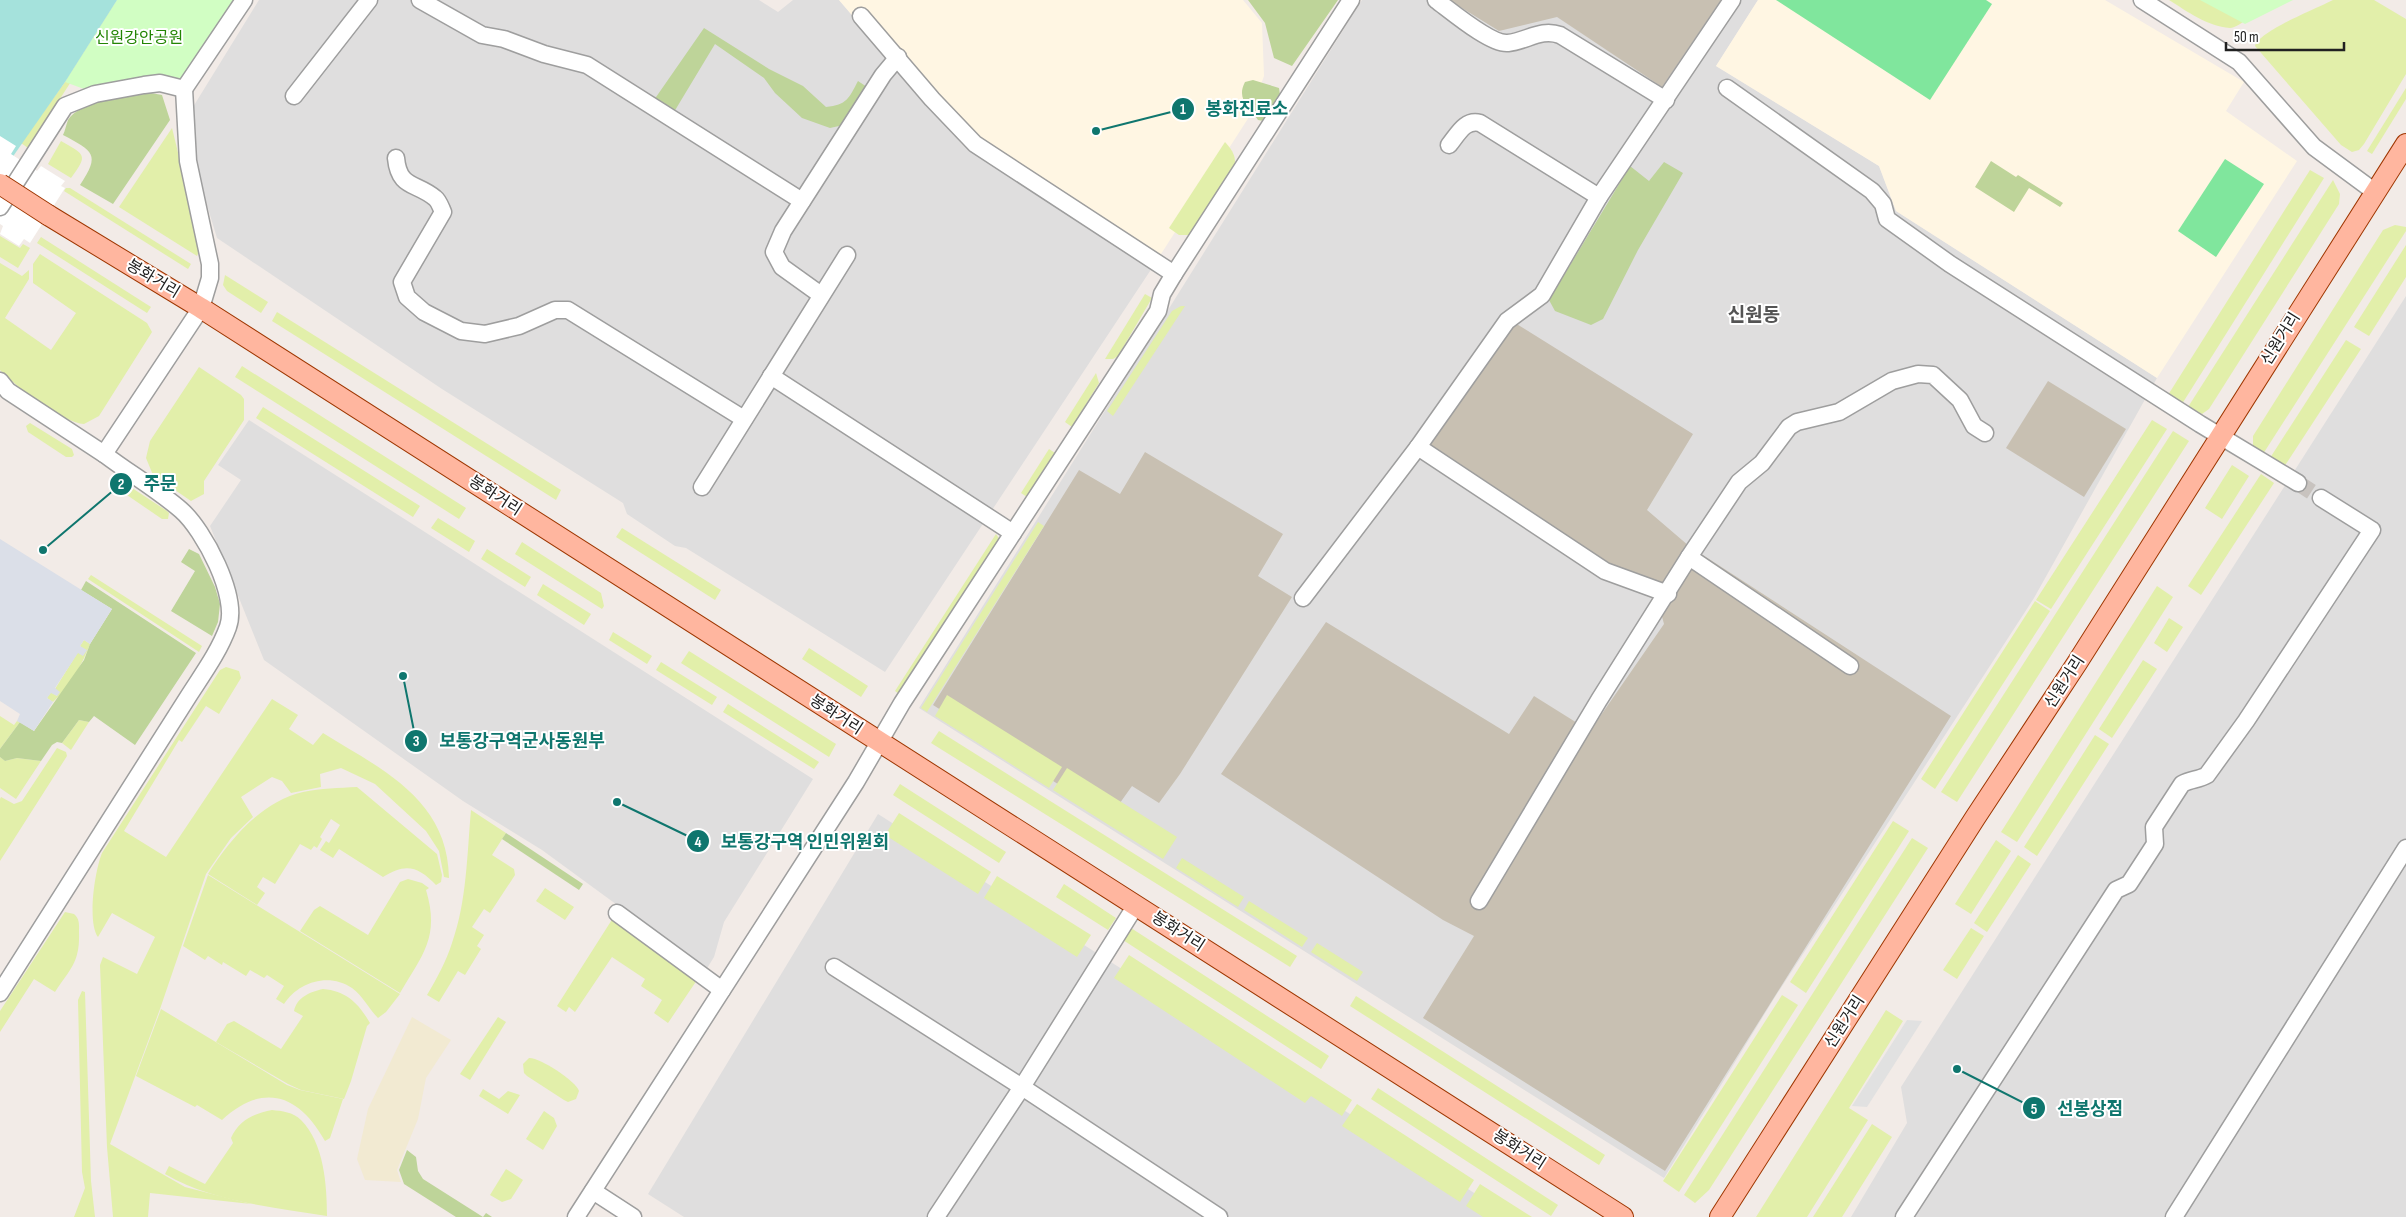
<svg xmlns="http://www.w3.org/2000/svg" width="2406" height="1217" font-family="'Sofia Sans Condensed','Noto Sans KR',sans-serif">
<style>
.residential{fill:#dfdede}
.education{fill:#fff6e3}
.construction{fill:#c8c0b2}
.farmland{fill:#f2ead2}
.grass{fill:#e2efaa}
.forest{fill:#bed499}
.park{fill:#d1fec3}
.pitch{fill:#80e69d}
.parking{fill:#e1e1e1}
.plaza{fill:#dbdfe8}
.water{fill:#a5e2dc}
.pier{fill:#fff}
.lines{fill:none;stroke-linecap:round;stroke-linejoin:round}
.minor-tunnel{stroke:#c8c3bf;stroke-width:16;stroke-dasharray:16 8;stroke-linecap:butt}
.minor-casing{stroke:#9e9e9e;stroke-width:19}
.major-casing{stroke:#9e3600;stroke-width:22}
.minor{stroke:#fff;stroke-width:16}
.major{stroke:#ffb69f;stroke-width:20}
.major-bridge-casing{stroke:#9e3600;stroke-width:22;stroke-linecap:butt}
.major-bridge{stroke:#ffb69f;stroke-width:20}
.labels{text-anchor:middle;dominant-baseline:central;stroke-width:4;stroke-linejoin:round;paint-order:stroke}
.park-label{font-size:16px;fill:#238504;stroke:#fff}
.street-label{font-size:16px;fill:#212121;stroke:#fff}
.quarter-label{font-size:19px;font-weight:bold;fill:#545454;stroke:#fff}
.leader{fill:none;stroke:#0f766e;stroke-width:2}
.callout-dot{fill:#0f766e;stroke:#fff;stroke-width:2}
.mark-label{font-size:15px;text-anchor:middle;font-weight:bold;fill:#fff}
.callout-label{font-size:18px;text-anchor:middle;font-weight:bold;fill:#0f766e;stroke:#fff;stroke-width:4;stroke-linejoin:round;paint-order:stroke}
</style>
<rect width="100%" height="100%" fill="#f2ebe7"/>
<g class="residential">
<polygon points="259,0 759,0 778,12 793,0 839,0 963,145 1152,268 885,672 686,548 675,546 627,514 623,503 442,389 217,238 196,169 193,107"/>
<polygon points="1362,0 1758,0 1716,66 1879,166 1896,211 2157,378 2034,598 1775,997 1664,1178 919,708"/>
<polygon points="2406,296 2406,1217 1851,1217 1907,1123 1901,1087"/>
<polygon points="249,420 813,779 724,922 714,957 706,970 542,850 463,801 264,660 210,526 241,480 218,465"/>
<polygon points="878,814 1512,1217 684,1217 648,1194"/>
</g>
<g class="education">
<polygon points="839,0 1243,0 1262,23 1264,76 1249,117 1152,268 963,145"/>
<polygon points="1758,0 2105,0 2244,82 2226,111 2297,161 2157,378 1896,211 1879,166 1716,66"/>
</g>
<g class="construction">
<polygon points="1449,0 1721,0 1662,87 1557,17 1499,31"/>
<polygon points="1515,323 1693,434 1647,510 1689,546 1951,716 1665,1171 1423,1018 1474,936 1443,920 1221,774 1326,622 1509,734 1534,696 1590,731 1664,624 1656,594 1428,446"/>
<polygon points="2048,381 2126,429 2084,497 2006,448"/>
<polygon points="1145,452 1283,534 1258,576 1292,597 1180,774 1159,803 1132,786 1110,817 933,705 1079,470 1120,494"/>
</g>
<polygon class="farmland" points="412,1017 451,1040 426,1078 418,1119 397,1170 401,1182 365,1180 357,1159 368,1109"/>
<g class="grass">
<polygon points="117,0 76,74 28,148 21,143 65,82"/>
<path d="M2169 0H2225L2247 19C2243 22 2235 28 2230 28 2207 26 2188 12 2169 0Z"/>
<path d="M2333 0H2374L2406 19V74L2364 144 2359 150 2352 152 2341 145 2255 46C2259 31 2318 8 2333 0Z"/>
<polygon points="2406,88 2406,99 2372,154 2367,151"/>
<polygon points="172,128 200,242 200,249 197,256 119,207"/>
<path d="M61 141C86 155 88 155 71 178L48 164Z"/>
<path d="M1225 142C1233 151 1237 157 1234 169L1190 235H1179L1169 228Z"/>
<polygon points="2310,170 2324,178 2182,404 2168,395"/>
<polygon points="2333,180 2340,194 2339,204 2209,409 2202,414 2188,407"/>
<polygon points="66,188 70,188 191,264 188,269 64,191"/>
<polygon points="2395,225 2406,227 2406,231 2263,454 2253,446 2253,436 2383,230"/>
<polygon points="0,236 20,248 23,244 30,248 18,268 0,257"/>
<polygon points="41,237 151,307 147,313 37,243"/>
<polygon points="2406,245 2406,277 2369,336 2354,327"/>
<path d="M40 254 147 323 152 332 99 416 84 424C63 423 15 386 0 370V263L22 276 29 270V279L5 318 51 350 76 313 33 283V264Z"/>
<polygon points="225,275 268,302 261,313 227,291 223,285"/>
<polygon points="1145,294 1152,298 1118,356 1113,359 1105,359"/>
<polygon points="1181,306 1185,306 1113,416 1107,411 1172,311"/>
<polygon points="277,312 561,490 556,500 272,321"/>
<polygon points="2346,340 2361,349 2284,467 2270,458"/>
<polygon points="242,366 466,508 459,519 235,377"/>
<polygon points="199,367 241,395 244,399 244,420 204,481 204,494 191,501 153,475 146,458 150,441"/>
<polygon points="1096,373 1099,383 1072,427 1065,422"/>
<polygon points="263,407 420,506 413,517 256,418"/>
<polygon points="2152,420 2167,429 2051,609 2036,600"/>
<polygon points="30,423 72,449 74,455 72,457 66,457 28,432 26,426"/>
<polygon points="2173,431 2189,441 1957,802 1941,792"/>
<polygon points="1049,449 1055,453 1027,497 1021,493"/>
<polygon points="2232,465 2249,476 2222,519 2205,508"/>
<polygon points="2261,474 2274,483 2201,595 2188,586"/>
<polygon points="126,484 167,511 169,513 168,519 162,519 124,493 122,488"/>
<polygon points="438,518 475,541 469,552 431,528"/>
<polygon points="1038,522 1044,526 927,712 921,708"/>
<polygon points="622,528 721,590 715,600 616,537"/>
<polygon points="996,534 1000,540 902,696 895,691"/>
<polygon points="522,542 601,593 604,606 602,609 515,554"/>
<polygon points="487,549 531,577 525,587 481,559"/>
<polygon points="91,575 202,646 199,652 88,579"/>
<polygon points="543,584 591,614 584,625 537,595"/>
<polygon points="2157,586 2173,597 2017,842 2001,832"/>
<polygon points="2035,601 2050,611 1935,789 1921,779"/>
<polygon points="2169,618 2183,627 2167,652 2154,643"/>
<polygon points="613,632 652,656 647,664 609,640"/>
<path d="M84 640 90 644C82 665 70 686 53 702L47 698 51 692 57 696 55 689 78 652 83 655 86 651 80 646Z"/>
<polygon points="809,648 868,686 861,697 802,659"/>
<polygon points="689,651 836,744 829,757 681,663"/>
<polygon points="2143,660 2157,669 2112,738 2099,729"/>
<polygon points="661,662 717,697 712,705 656,670"/>
<path d="M226 667 239 671 241 678 219 714 206 706 182 742 179 740 124 831 166 857 272 699 298 715 289 729 313 745 323 733C381 769 448 799 449 878L444 877 439 851 426 831 375 784 341 768 320 774 321 787 291 793 282 781 272 777 241 797 253 817 231 838 206 874 160 1009 110 1144 185 1187 251 1204 150 1193 148 1217H113L107 1147 100 965 103 957 137 974 155 937 112 913 98 937C87 922 95 870 102 853L220 670Z"/>
<polygon points="947,695 1062,767 1049,788 935,716"/>
<polygon points="728,704 819,762 814,769 723,712"/>
<polygon points="0,716 14,725 17,721 20,722 0,749"/>
<polygon points="79,720 89,722 71,750 62,743"/>
<polygon points="939,731 1297,956 1290,967 931,743"/>
<polygon points="2095,735 2109,744 2037,856 2024,847"/>
<polygon points="57,748 66,752 67,756 0,861 0,799 1,797 14,804 22,801"/>
<polygon points="0,757 5,761 17,758 41,761 16,799 0,788"/>
<polygon points="1067,768 1177,837 1163,859 1053,790"/>
<polygon points="900,784 1006,852 999,863 893,795"/>
<path d="M357 787 437 854 442 875 441 882 436 885C419 867 406 862 383 877L339 849 333 858 320 850 326 841 329 843 340 825 331 819 320 837 322 839 317 848 314 846 311 850 300 844 275 884 263 877 257 887 265 893 257 905 208 874C229 840 262 801 303 792 321 788 339 788 357 787Z"/>
<path d="M471 810 506 833 492 855 514 869 515 875 490 913 484 909 472 927 484 935 477 946 481 949 465 975 458 971 439 1002 427 995C437 978 446 962 452 943 467 901 467 854 471 810Z"/>
<polygon points="899,813 991,872 978,894 885,835"/>
<polygon points="1893,821 1909,831 1806,993 1790,982"/>
<polygon points="1912,838 1928,848 1709,1190 1695,1203 1684,1195"/>
<polygon points="1996,840 2011,851 1971,914 1955,904"/>
<polygon points="2018,855 2031,864 1987,932 1974,923"/>
<polygon points="1182,858 1244,897 1238,907 1176,868"/>
<path d="M208 875 400 994 386 1012 378 1018C369 1009 363 996 352 988 329 972 298 982 284 1004L276 999 284 986 267 975 264 978 250 970 246 976 223 962 222 965 208 956 205 960 183 946Z"/>
<polygon points="997,876 1091,935 1077,957 984,898"/>
<path d="M408 879 422 883 429 888 426 890C440 937 423 954 400 993L300 931 314 910 320 906 368 935 400 882Z"/>
<polygon points="1064,884 1116,918 1108,930 1056,897"/>
<polygon points="545,888 574,907 565,920 536,901"/>
<polygon points="1249,901 1308,938 1302,947 1244,910"/>
<path d="M65 912 74 914C80 919 79 925 79 932 80 962 71 968 55 992L34 979 0 1032V1011Z"/>
<polygon points="613,918 697,980 668,1023 654,1013 662,1000 641,986 645,979 612,957 575,1012 569,1007 566,1012 557,1006"/>
<polygon points="1131,928 1329,1056 1321,1069 1123,940"/>
<polygon points="1971,928 1984,936 1957,979 1943,970"/>
<polygon points="1317,943 1363,972 1357,981 1311,952"/>
<polygon points="1129,955 1352,1100 1342,1116 1311,1096 1305,1103 1114,978"/>
<path d="M323 989C347 991 359 1004 370 1023L367 1026 351 1081 344 1099 301 1090 288 1084 216 1042 227 1024 234 1021 281 1049 303 1016 294 1011C297 997 310 992 323 989Z"/>
<polygon points="82,991 85,992 91,1181 95,1217 74,1217 85,1188 82,1172 78,1000"/>
<polygon points="1782,995 1798,1005 1679,1192 1663,1181"/>
<polygon points="1356,996 1605,1155 1599,1165 1350,1006"/>
<path d="M161 1009 287 1085 300 1090 343 1099 330 1138 325 1141C299 1094 263 1082 222 1120L197 1105 195 1107 136 1076Z"/>
<polygon points="1886,1010 1903,1021 1849,1108 1868,1120 1807,1217 1756,1217"/>
<polygon points="498,1017 506,1022 470,1080 460,1074"/>
<path d="M529 1058C539 1057 576 1081 579 1091L576 1099 568 1102 564 1100 527 1076 524 1073 523 1064Z"/>
<polygon points="1378,1088 1558,1205 1551,1216 1371,1099"/>
<polygon points="483,1089 499,1099 508,1091 520,1095 508,1114 479,1096"/>
<polygon points="1357,1104 1474,1180 1460,1202 1342,1126"/>
<path d="M272 1110C282 1111 293 1112 301 1120 324 1143 327 1185 327 1216 273 1207 213 1202 165 1174L169 1166 205 1184 233 1143 231 1138C239 1120 253 1114 272 1110Z"/>
<polygon points="544,1111 554,1118 557,1126 543,1150 526,1139"/>
<polygon points="1872,1124 1892,1137 1842,1217 1813,1217"/>
<polygon points="506,1169 523,1180 511,1199 502,1202 490,1195"/>
<polygon points="1480,1184 1532,1217 1483,1217 1466,1206"/>
</g>
<g class="forest">
<polygon points="1248,0 1338,0 1292,66 1274,58 1265,23"/>
<path d="M704 28 769 69 803 86 826 107C847 105 849 98 858 81L867 87 850 117 839 126 830 128 802 118 775 93 764 78 715 44 674 112 654 100Z"/>
<path d="M1253 80 1279 88 1280 95 1264 121 1258 120C1249 107 1236 99 1245 82Z"/>
<path d="M151 93 162 95 170 120 113 204 80 185C101 154 93 151 63 135 65 131 66 125 68 120 80 100 129 97 151 93Z"/>
<polygon points="1991,161 2016,177 2018,175 2063,203 2060,207 2029,188 2014,212 1975,187"/>
<polygon points="1664,162 1683,173 1638,250 1603,319 1591,325 1555,311 1549,300 1630,166 1649,181"/>
<polygon points="189,549 199,554 215,587 220,604 218,622 212,636 171,611 195,571 181,562"/>
<polygon points="86,581 196,653 135,745 94,716 89,722 79,720 62,743 57,742 52,745 41,761 17,758 5,761 0,757 0,749 20,722 34,731 84,660 90,644 112,609 81,590"/>
<polygon points="506,833 583,884 579,890 502,839"/>
<polygon points="407,1150 416,1157 418,1171 423,1179 483,1217 486,1213 492,1217 456,1217 404,1184 399,1170"/>
</g>
<g class="park">
<polygon points="117,0 234,0 184,81 164,75 144,76 84,89 65,82"/>
<polygon points="2200,0 2293,0 2245,24"/>
</g>
<g class="pitch">
<polygon points="1776,0 1986,0 1992,4 1930,100"/>
<polygon points="2225,159 2264,184 2216,257 2178,231"/>
</g>
<polygon class="parking" points="1907,1020 1922,1021 1867,1107 1852,1106"/>
<polygon class="plaza" points="0,539 112,609 90,644 84,640 80,646 87,650 83,656 78,653 55,688 60,692 57,696 51,693 47,698 53,702 34,731 17,721 20,714 0,701"/>
<polygon class="water" points="0,0 117,0 65,82 0,175"/>
<polygon class="pier" points="0,136 16,146 11,154 37,171 41,166 65,181 61,186 65,188 30,243 24,239 19,246 0,234 3,226 0,224"/>
<g class="lines">
<polyline class="minor-tunnel" points="2298,483 2321,498"/>
<defs>
<g id="minor">
<polyline points="420,0 482,35 504,39 544,54 587,65 802,201"/>
<path d="M1436 0C1451 11 1491 45 1508 43 1527 41 1541 28 1560 35L1666 100"/>
<polyline points="2142,0 2239,62 2314,147 2375,192"/>
<polyline points="861,16 932,99 975,144 1174,274"/>
<polyline points="1727,88 1872,191 1883,204 1887,219 1950,264 2200,424 2298,483"/>
<polyline points="294,96 369,0"/>
<path d="M1449 145C1458 134 1465 119 1480 123L1599 197"/>
<path d="M396 158C399 189 416 182 435 198 439 201 441 208 443 212L402 282 407 297 424 312 461 331 485 334 519 326 555 310H568L744 419"/>
<polyline points="0,207 65,106 95,94 144,85 160,83 184,89 244,0"/>
<polyline points="821,295 782,267 774,252 783,231 883,75 898,57"/>
<polyline points="771,376 1013,533"/>
<polyline points="0,381 8,391 104,454"/>
<polyline points="1418,447 1605,571 1668,594"/>
<polyline points="702,487 847,255"/>
<polyline points="1689,557 1850,666"/>
<polyline points="1303,598 1418,447 1507,321 1542,295 1599,197 1732,0"/>
<polyline points="1479,901 1599,700 1689,557 1739,482 1762,463 1789,427 1797,422 1839,412 1892,381 1918,374 1933,375 1960,400 1974,426 1985,433"/>
<polyline points="617,913 722,990"/>
<polyline points="834,967 1022,1087 1219,1217"/>
<path d="M0 993 188 697C202 675 219 652 228 627 239 597 204 530 181 510 158 490 129 473 104 454L201 308 210 278V264L188 161 184 89"/>
<polyline points="593,1191 633,1217"/>
<polyline points="576,1217 856,782 902,703 1158,311 1162,294 1174,274 1351,0"/>
<polyline points="936,1217 1022,1087 1136,905"/>
<path d="M1904 1217 2116 890 2129 884 2155 844 2154 827 2182 784C2191 779 2199 780 2207 775L2246 721 2372 530 2321 498"/>
<polyline points="2174,1217 2406,848"/>
</g>
<g id="major">
<polyline points="48,215 201,308 1623,1217"/>
<polyline points="1720,1217 1975,818 2077,663 2406,144"/>
</g>
</defs>
<use href="#minor" class="minor-casing"/>
<use href="#major" class="major-casing"/>
<use href="#minor" class="minor"/>
<use href="#major" class="major"/>
<defs>
<polyline id="major-bridge" points="0,184 48,215"/>
</defs>
<use href="#major-bridge" class="major-bridge-casing"/>
<use href="#major-bridge" class="major-bridge"/>
</g>
<g class="labels">
<g class="park-label">
<text x="139" y="38">신원강안공원</text>
</g>
<g class="street-label">
<text transform="translate(153 279) rotate(31)">봉화거리</text>
<text transform="translate(2281 339) rotate(-58)">신원거리</text>
<text transform="translate(495 496) rotate(33)">봉화거리</text>
<text transform="translate(2065 682) rotate(-57)">신원거리</text>
<text transform="translate(836 715) rotate(33)">봉화거리</text>
<text transform="translate(1178 932) rotate(33)">봉화거리</text>
<text transform="translate(1845 1022) rotate(-57)">신원거리</text>
<text transform="translate(1519 1150) rotate(33)">봉화거리</text>
</g>
<g class="quarter-label">
<text x="1754" y="315">신원동</text>
</g>
</g>
<path class="leader" d="M1096 131L1183 109M43 550L121 484M403 676L416 741M617 802L698 841M1957 1069L2034 1108"/>
<g class="callout-dot">
<circle cx="1096" cy="131" r="5"/>
<circle cx="43" cy="550" r="5"/>
<circle cx="403" cy="676" r="5"/>
<circle cx="617" cy="802" r="5"/>
<circle cx="1957" cy="1069" r="5"/>
<circle cx="1183" cy="109" r="12"/>
<circle cx="121" cy="484" r="12"/>
<circle cx="416" cy="741" r="12"/>
<circle cx="698" cy="841" r="12"/>
<circle cx="2034" cy="1108" r="12"/>
</g>
<g class="mark-label">
<text x="1183" y="114">1</text>
<text x="121" y="489">2</text>
<text x="416" y="746">3</text>
<text x="698" y="847">4</text>
<text x="2034" y="1114">5</text>
</g>
<g class="callout-label">
<text x="1247" y="115">봉화진료소</text>
<text x="160" y="490">주문</text>
<text x="522" y="747">보통강구역군사동원부</text>
<text x="805" y="848">보통강구역 인민위원회</text>
<text x="2090" y="1115">선봉상점</text>
</g>
<path d="M2226 42v8h118v-8" fill="none" stroke="#212121" stroke-width="2.5"/>
<text x="2234" y="42" font-size="15" fill="#212121" stroke="#ffffff" stroke-width="4" paint-order="stroke">50 m</text>
</svg>
